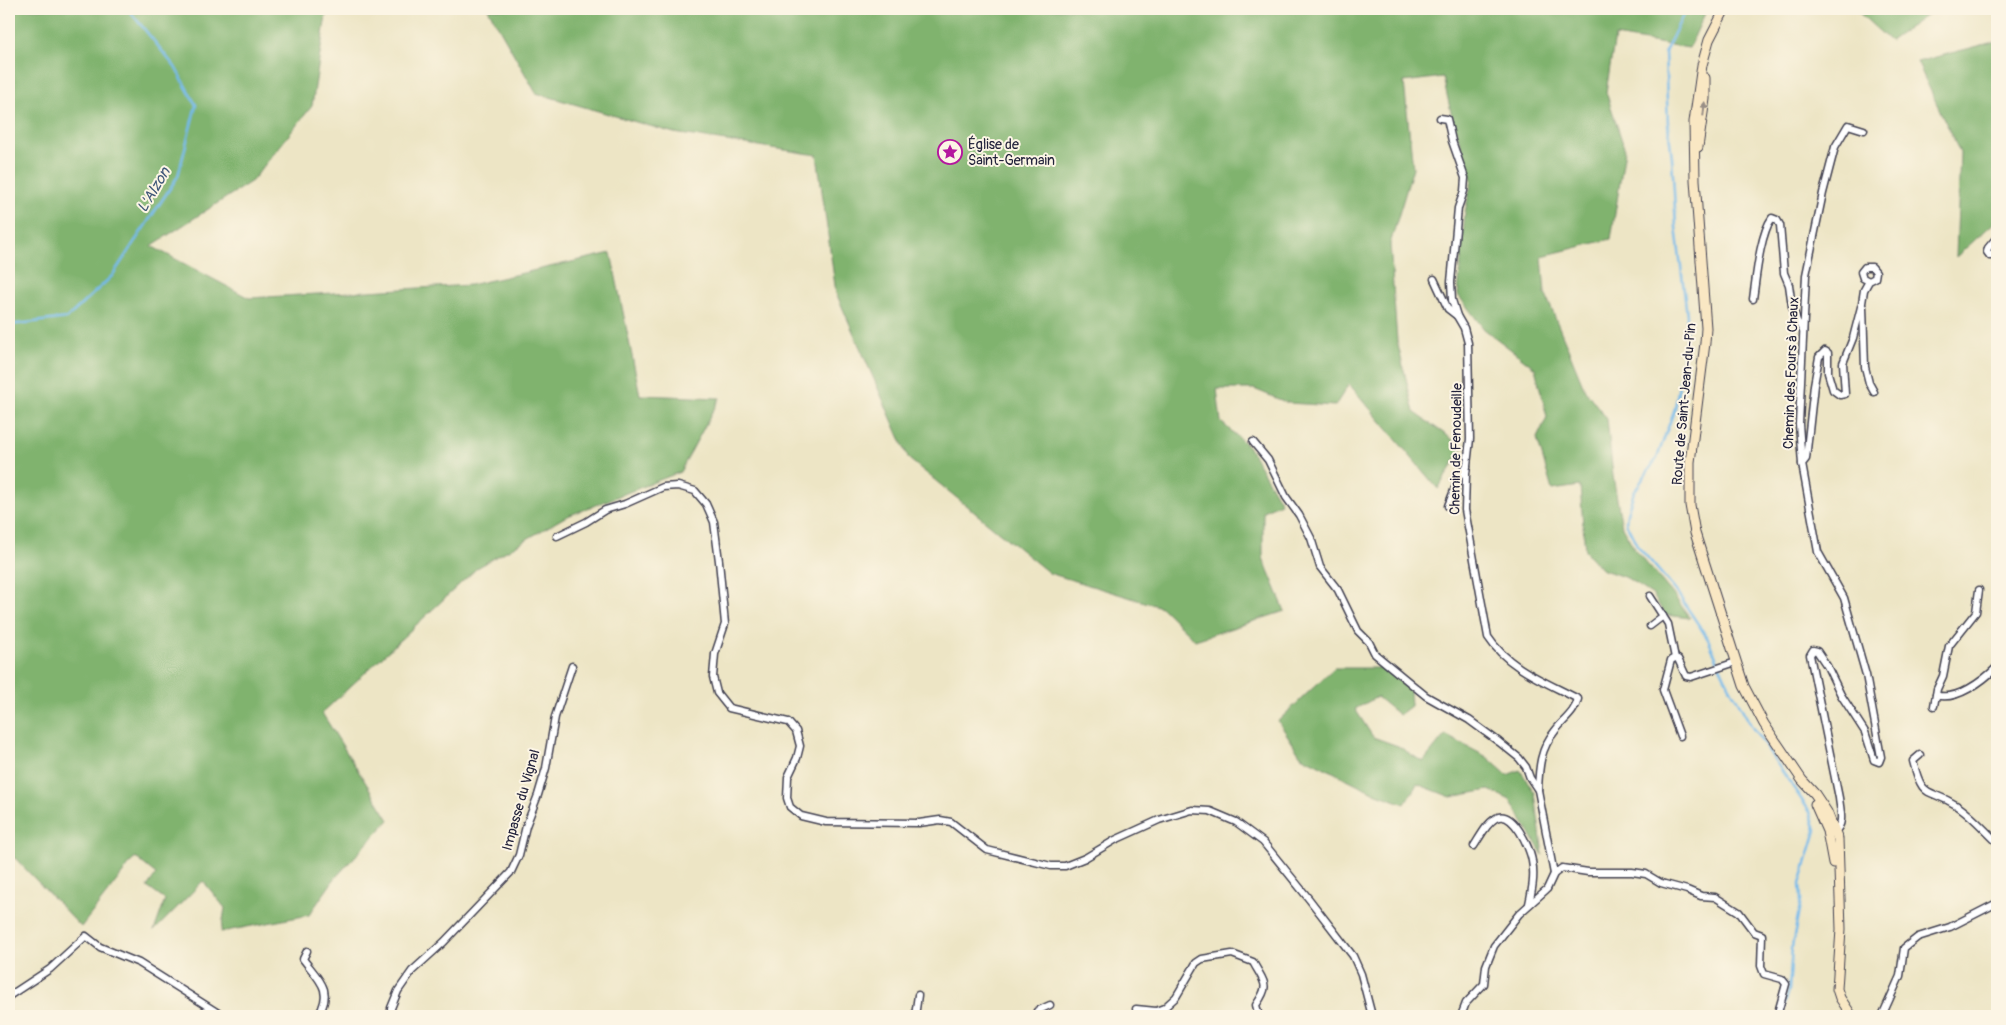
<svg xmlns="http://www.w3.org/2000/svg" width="2006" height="1025" font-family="Pangolin,sans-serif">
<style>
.forest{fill:#80b36e;stroke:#516a54}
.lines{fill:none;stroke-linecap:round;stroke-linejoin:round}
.stream{stroke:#74baeb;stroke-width:2.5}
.minor-casing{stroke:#403f50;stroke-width:9}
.secondary-casing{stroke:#403f50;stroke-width:11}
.minor{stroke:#fff;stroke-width:6}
.secondary{stroke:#f9e7c3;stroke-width:9}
.oneway{fill:#988e86}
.labels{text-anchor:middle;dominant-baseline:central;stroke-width:4;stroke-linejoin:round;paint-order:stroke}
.poi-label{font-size:14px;fill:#22223b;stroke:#fcf5e5;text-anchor:start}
.street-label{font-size:14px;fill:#22223b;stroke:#fcf5e5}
.water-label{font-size:15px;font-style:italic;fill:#3f5779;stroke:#fcf5e5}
</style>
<rect width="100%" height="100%" fill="#fcf5e5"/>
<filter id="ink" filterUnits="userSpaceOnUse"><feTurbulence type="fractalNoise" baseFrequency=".02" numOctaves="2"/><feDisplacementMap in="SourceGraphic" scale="10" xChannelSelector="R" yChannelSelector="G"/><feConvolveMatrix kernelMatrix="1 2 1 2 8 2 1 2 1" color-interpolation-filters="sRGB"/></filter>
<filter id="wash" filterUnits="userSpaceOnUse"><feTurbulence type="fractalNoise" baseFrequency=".0096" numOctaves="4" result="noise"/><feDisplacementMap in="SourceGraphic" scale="20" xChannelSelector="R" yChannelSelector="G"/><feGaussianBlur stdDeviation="1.12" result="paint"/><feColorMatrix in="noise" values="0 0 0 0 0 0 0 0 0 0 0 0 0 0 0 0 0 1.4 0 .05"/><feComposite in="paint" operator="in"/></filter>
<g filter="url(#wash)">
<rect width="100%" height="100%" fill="#ede5c5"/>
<g class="forest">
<polygon points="9,9 327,9 312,106 252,181 151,246 249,298 470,285 611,253 640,395 720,398 680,472 565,517 477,568 322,713 389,820 335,878 309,915 221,932 225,908 203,881 154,931 165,900 147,887 156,874 135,857 81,927 15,858 9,859"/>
<polygon points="488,9 1707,9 1689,48 1615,36 1606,92 1625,150 1611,239 1542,256 1545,293 1585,390 1607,419 1613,476 1622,527 1636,551 1672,593 1690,618 1665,615 1653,595 1627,578 1601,569 1585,551 1580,486 1552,490 1537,438 1547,417 1535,368 1484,329 1458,295 1465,212 1472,180 1452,117 1443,77 1404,82 1413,168 1390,244 1397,341 1414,412 1463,447 1438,489 1349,384 1335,406 1288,403 1254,389 1217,389 1221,422 1248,446 1281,503 1263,511 1263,558 1285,611 1195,640 1161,607 1049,573 909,459 836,293 817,155 674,133 536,93"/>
<polygon points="1855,9 1936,9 1890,41"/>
<polygon points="1997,41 1997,220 1956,257 1960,153 1917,62"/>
<polygon points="1334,668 1385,668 1410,689 1411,706 1399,715 1377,697 1355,709 1373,737 1398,746 1423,762 1445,735 1487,757 1507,775 1520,770 1535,793 1543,855 1510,800 1489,790 1451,797 1417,784 1405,804 1377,794 1301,756 1278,721"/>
</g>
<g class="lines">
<g class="stream">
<polyline points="1686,9 1665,52 1668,125 1672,158 1676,227 1687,315 1685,349 1675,408 1657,458 1634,492 1627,513 1626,523 1637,545 1676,591 1708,639 1725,678 1752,727 1810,812 1816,830 1800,884 1801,900 1792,947 1789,990 1782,1016"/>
<polyline points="9,325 67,318 112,276 178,176 196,105 175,67 128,9"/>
</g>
</g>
</g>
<g filter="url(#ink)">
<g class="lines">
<defs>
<g id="minor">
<path d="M1440 118 1447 119 1452 141 1465 178 1464 191 1458 208 1451 282 1452 300 1457 316 1464 328 1468 343 1470 439 1466 474 1465 510 1488 637C1508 668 1546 682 1578 699 1575 713 1563 720 1555 731 1540 749 1539 767 1538 790"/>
<polyline points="1997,237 1988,248 1987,252 1990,256 1997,253"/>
<polyline points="1434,279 1448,309 1457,316"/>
<path d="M1753 299C1756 278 1760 234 1772 218L1777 220 1780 225 1784 273 1789 285 1792 306 1797 321 1803 331"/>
<polyline points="1863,307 1865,367 1869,383 1874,392"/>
<polyline points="1253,442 1268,460 1286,497 1299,515 1311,538 1320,567 1338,590 1358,631 1369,642 1375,654 1426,696 1469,720 1499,742 1519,758 1526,767 1530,778 1538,790 1554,874"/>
<polyline points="1802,464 1806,459 1814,385 1819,357 1825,351 1828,353 1828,373 1833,390 1840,395 1845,394 1843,363 1853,338 1862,303 1864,290 1869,281 1875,278 1876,272 1872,267 1865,267 1861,272 1863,278 1869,281"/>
<polyline points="1448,506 1462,470 1467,466"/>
<polyline points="557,536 586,522 605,510 625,504 663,487 678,486 695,491 706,504 714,522 719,561 725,624 715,654 713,677 717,693 729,708 788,722 796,731 800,746 797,758 788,777 787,798 790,807 801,816 826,822 919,823 940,820 951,822 987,850 1051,866 1065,866 1085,858 1115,840 1159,820 1192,810 1210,811 1236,822 1263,842 1309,899 1353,956 1361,974 1372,1016"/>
<polyline points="1650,596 1668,624 1675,658"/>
<polyline points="1650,626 1663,616"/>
<path d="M1936 695C1956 702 1984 680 1997 667"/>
<polyline points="1934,706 1937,689 1943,676 1949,646 1976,612 1979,590"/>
<polyline points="1680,736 1663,690 1671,660 1675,658 1678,659 1686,676 1691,677 1736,662"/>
<path d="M1920 755 1913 761C1923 801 1927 787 1956 805 1971 814 1984 830 1997 842"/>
<path d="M1835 831C1845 824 1840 809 1839 798L1810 655 1813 650 1817 651 1827 666 1841 695 1865 732 1874 760 1879 762 1881 757 1866 675 1844 598 1818 552 1802 464 1799 424 1806 275 1823 193 1835 147 1848 125 1864 130"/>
<path d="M1474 846C1480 837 1486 824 1496 818 1513 809 1530 848 1532 861 1535 876 1532 890 1529 904"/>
<path d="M307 951 303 959C319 980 334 990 318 1016"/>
<polyline points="9,996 50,969 86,936 100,947 139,963 223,1016"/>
<path d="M1136 1009 1156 1011 1164 1008 1176 997 1196 963 1202 959 1232 954 1253 962C1264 983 1271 984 1256 1005L1259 1016"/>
<polyline points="391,1016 391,1008 398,991 412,971 444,942 511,872 519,855 526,826 538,795 546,768 555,717 572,666"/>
<polyline points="915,1016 918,995"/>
<polyline points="1035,1016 1037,1011 1050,1005"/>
<polyline points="1461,1016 1466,1003 1484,984 1486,966 1494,946 1519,914 1547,889 1554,874 1562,868 1588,872 1632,872 1646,874 1661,883 1687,890 1701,896 1715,897 1739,912 1754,932 1762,935 1761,966 1764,974 1782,979 1786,984 1777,1016"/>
<polyline points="1882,1016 1900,976 1904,948 1918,937 1950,927 1997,903"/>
</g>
<g id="secondary">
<polyline points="1725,9 1709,40 1702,65 1694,122 1695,180 1706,328 1705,343 1690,462 1690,505 1695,533 1744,686 1764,724 1802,780 1815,794 1827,812 1838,839 1841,929 1837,989 1840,998 1852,1016"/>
<polyline points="1698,147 1705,99 1705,78"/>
<polyline points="1815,804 1827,831 1833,863"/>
</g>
</defs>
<use href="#minor" class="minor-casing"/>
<use href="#secondary" class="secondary-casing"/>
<use href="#minor" class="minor"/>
<use href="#secondary" class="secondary"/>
</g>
<defs><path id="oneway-solid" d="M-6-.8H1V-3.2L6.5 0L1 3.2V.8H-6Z" transform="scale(1.25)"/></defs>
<use class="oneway" href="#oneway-solid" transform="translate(1704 109) rotate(-84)"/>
</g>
<defs>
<symbol id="sight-ring" viewBox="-11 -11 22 22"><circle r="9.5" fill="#fcf5e5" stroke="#b5179e" stroke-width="1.5"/><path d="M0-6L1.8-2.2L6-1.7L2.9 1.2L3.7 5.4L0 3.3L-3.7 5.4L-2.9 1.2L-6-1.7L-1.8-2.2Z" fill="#b5179e"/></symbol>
</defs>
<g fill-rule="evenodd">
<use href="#sight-ring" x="936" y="138" width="28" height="28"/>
</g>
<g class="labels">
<g class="poi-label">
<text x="968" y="144">Église de<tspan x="968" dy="16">Saint-Germain</tspan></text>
</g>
<g class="street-label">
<text transform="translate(1791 373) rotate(-88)">Chemin des Fours à Chaux</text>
<text transform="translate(1684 404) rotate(-85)">Route de Saint-Jean-du-Pin</text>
<text transform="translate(1456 449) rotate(-89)">Chemin de Fenoudeille</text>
<text transform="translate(521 800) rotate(-74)">Impasse du Vignal</text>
</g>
<g class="water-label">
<text transform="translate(154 190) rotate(-59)">L'Alzon</text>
</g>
</g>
<rect width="2006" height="1025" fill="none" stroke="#fcf5e5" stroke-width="30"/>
</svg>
